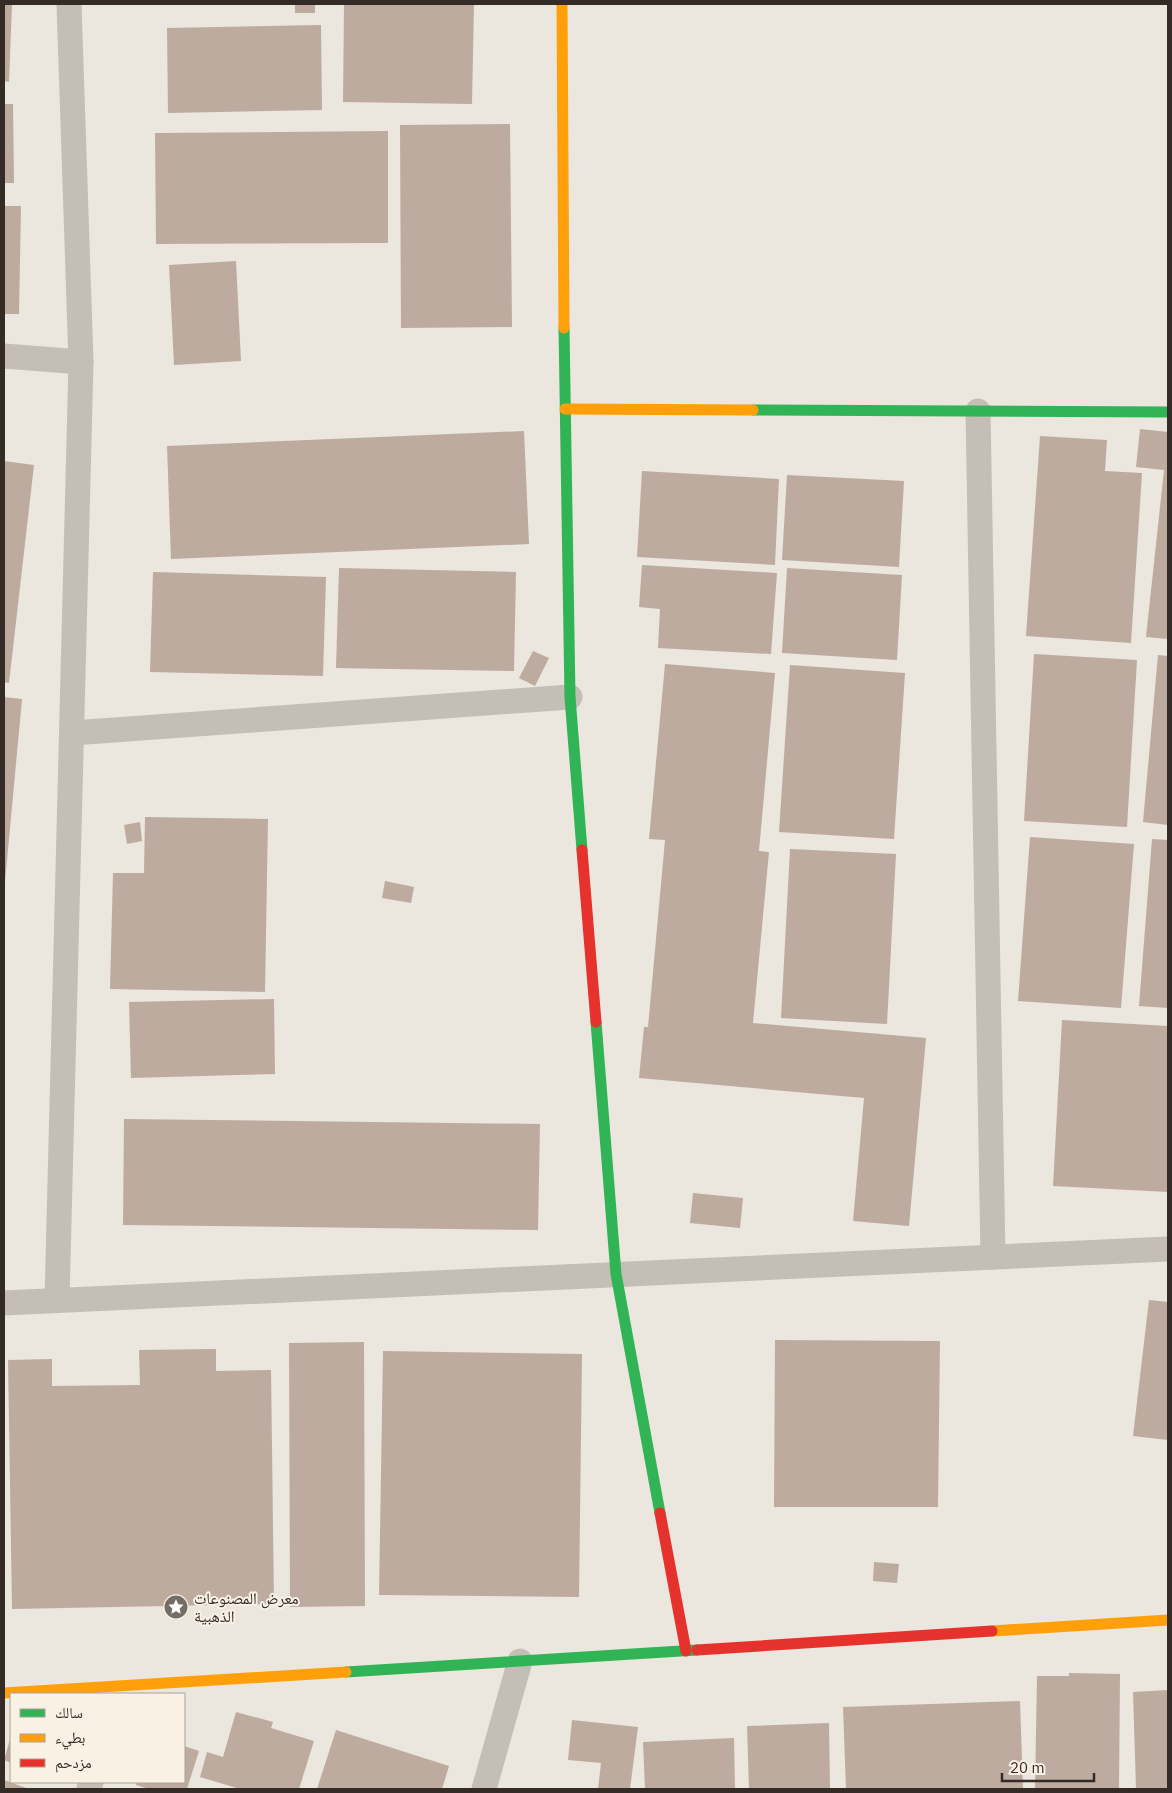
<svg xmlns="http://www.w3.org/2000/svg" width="1172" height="1793" font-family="'IBM Plex Sans','Noto Naskh Arabic',sans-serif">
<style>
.building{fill:#beab9f}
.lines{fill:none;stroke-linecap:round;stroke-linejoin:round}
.street{stroke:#c4beb7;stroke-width:25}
.fast{stroke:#30b455;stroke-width:11}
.slow{stroke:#ff9f0a;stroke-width:11}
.jam{stroke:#e5322d;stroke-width:11}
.labels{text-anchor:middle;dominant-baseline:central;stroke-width:4;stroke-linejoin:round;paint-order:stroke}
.poi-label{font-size:16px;fill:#342b26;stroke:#f9f1e4;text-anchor:start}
</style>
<rect width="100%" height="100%" fill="#ebe6de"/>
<g class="building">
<polygon points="4,4 12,4 9,82 4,81"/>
<rect x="295" y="4" width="20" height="9"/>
<polygon points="344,4 474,4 472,104 343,102"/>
<polygon points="321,25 322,110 168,113 167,28"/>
<polygon points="4,104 13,104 14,183 4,183"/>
<polygon points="510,124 512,327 401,328 400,125"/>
<polygon points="388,131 388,243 156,244 155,133"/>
<polygon points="4,206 21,206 19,314 4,314"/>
<polygon points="236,261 241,361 174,365 169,265"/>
<polygon points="1140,429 1168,432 1168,639 1146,637 1164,470 1136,467"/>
<polygon points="524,431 529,544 171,559 167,446"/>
<polygon points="1040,436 1107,440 1105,471 1142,473 1131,643 1026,636"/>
<polygon points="4,461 34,465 9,683 4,682"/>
<polygon points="642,471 779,479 775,565 637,557"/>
<polygon points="787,475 904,481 899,567 782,560"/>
<polygon points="642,565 777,573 771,654 658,648 660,609 639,607"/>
<polygon points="339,568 516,572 514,671 336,668"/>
<polygon points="787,568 902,575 897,660 782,653"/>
<polygon points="153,572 326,577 323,676 150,672"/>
<polygon points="533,651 549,658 535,686 519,678"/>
<polygon points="1034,654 1137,660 1127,827 1024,821"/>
<polygon points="1158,655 1168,656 1168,825 1143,822"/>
<polygon points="665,664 775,673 759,851 769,852 753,1023 926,1038 909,1226 853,1221 864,1098 639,1078 644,1027 648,1027 665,840 649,839"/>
<polygon points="790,665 905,673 894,839 779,832"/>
<polygon points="4,697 22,699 5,882 4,882"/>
<polygon points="145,817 268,819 265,992 110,989 113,873 144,873"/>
<polygon points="140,822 142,841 127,844 124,825"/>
<polygon points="1030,837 1134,844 1121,1008 1018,1001"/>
<polygon points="1152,839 1168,840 1168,1008 1139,1006"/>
<polygon points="790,849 896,854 887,1024 781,1018"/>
<polygon points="385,881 414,887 411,903 382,898"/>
<polygon points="274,999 275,1074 131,1078 129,1002"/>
<polygon points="1062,1020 1168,1026 1168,1192 1053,1186"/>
<polygon points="124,1119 540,1124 538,1230 123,1225"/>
<polygon points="693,1193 743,1198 740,1228 690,1223"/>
<polygon points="1149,1300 1168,1302 1168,1440 1133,1436"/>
<polygon points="775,1340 940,1341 938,1507 774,1507"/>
<polygon points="364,1342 365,1606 290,1607 289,1343"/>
<polygon points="216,1349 216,1371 271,1370 274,1604 12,1609 8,1360 52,1359 52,1386 140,1385 139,1350"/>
<polygon points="383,1351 582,1354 579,1597 379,1595"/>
<polygon points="874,1562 899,1564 897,1583 873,1581"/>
<polygon points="1069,1673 1120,1674 1119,1789 1035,1789 1037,1676 1069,1676"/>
<polygon points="1168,1690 1168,1789 1136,1789 1133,1692"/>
<polygon points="1020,1701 1023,1789 846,1789 843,1707"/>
<polygon points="236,1712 273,1722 271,1728 314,1741 299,1789 240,1789 200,1777 207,1752 223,1757"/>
<polygon points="572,1720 638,1727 630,1789 598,1789 601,1763 568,1760"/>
<polygon points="829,1723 830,1789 749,1789 747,1726"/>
<polygon points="336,1730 449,1766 442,1789 317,1789"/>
<polygon points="11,1736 11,1763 4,1760"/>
<polygon points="734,1738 735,1789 645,1789 643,1742"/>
<polygon points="184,1746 199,1751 187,1789 149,1789 136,1785 137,1782 184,1782"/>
<polygon points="4,1780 29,1789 4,1789"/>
</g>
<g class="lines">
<g class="street">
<polyline points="4,356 81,362"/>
<polyline points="978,411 993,1257"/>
<polyline points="72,733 570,697"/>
<polyline points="57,1300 81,362 69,4"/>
<polyline points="4,1303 1168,1249"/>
<polyline points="89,1789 91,1782"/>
<polyline points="484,1789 520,1661"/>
</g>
<g class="fast">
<polyline points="564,328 570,697 582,850"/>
<polyline points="753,410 1168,412"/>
<polyline points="596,1022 616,1274 660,1513"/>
<polyline points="346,1672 697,1650"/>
</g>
<g class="slow">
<polyline points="562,4 564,328"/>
<polyline points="565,409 753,410"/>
<polyline points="992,1631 1168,1620"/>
<polyline points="4,1693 346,1672"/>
</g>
<g class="jam">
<polyline points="582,850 596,1022"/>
<polyline points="660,1513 686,1651"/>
<polyline points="697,1650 992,1631"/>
</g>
</g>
<defs>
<symbol id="sight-disc" viewBox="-11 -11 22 22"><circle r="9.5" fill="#746c66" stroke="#f9f1e4"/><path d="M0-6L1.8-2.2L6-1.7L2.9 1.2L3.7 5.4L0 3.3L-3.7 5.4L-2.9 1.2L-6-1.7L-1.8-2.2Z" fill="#fff"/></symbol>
</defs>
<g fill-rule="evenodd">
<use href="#sight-disc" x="162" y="1593" width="28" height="28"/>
</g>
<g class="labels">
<g class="poi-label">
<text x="194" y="1598">معرض المصنوعات<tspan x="194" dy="18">الذهبية</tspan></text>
</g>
</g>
<rect width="1172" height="1793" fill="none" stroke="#342b26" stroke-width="10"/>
<rect x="10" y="1693" width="175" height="90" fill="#f9f1e4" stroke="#aaa298"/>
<rect x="20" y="1709" width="25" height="8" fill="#30b455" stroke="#aaa298"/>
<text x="55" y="1718" font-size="15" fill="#342b26">سالك</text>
<rect x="20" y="1734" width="25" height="8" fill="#ff9f0a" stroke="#aaa298"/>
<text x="55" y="1743" font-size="15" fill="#342b26">بطيء</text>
<rect x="20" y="1759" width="25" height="8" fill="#e5322d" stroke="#aaa298"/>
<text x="55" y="1768" font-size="15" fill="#342b26">مزدحم</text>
<path d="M1002 1773v8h92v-8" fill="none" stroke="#342b26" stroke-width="2.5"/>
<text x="1010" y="1773" font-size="15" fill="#342b26" stroke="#f9f1e4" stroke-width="4" paint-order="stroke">20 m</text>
</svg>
